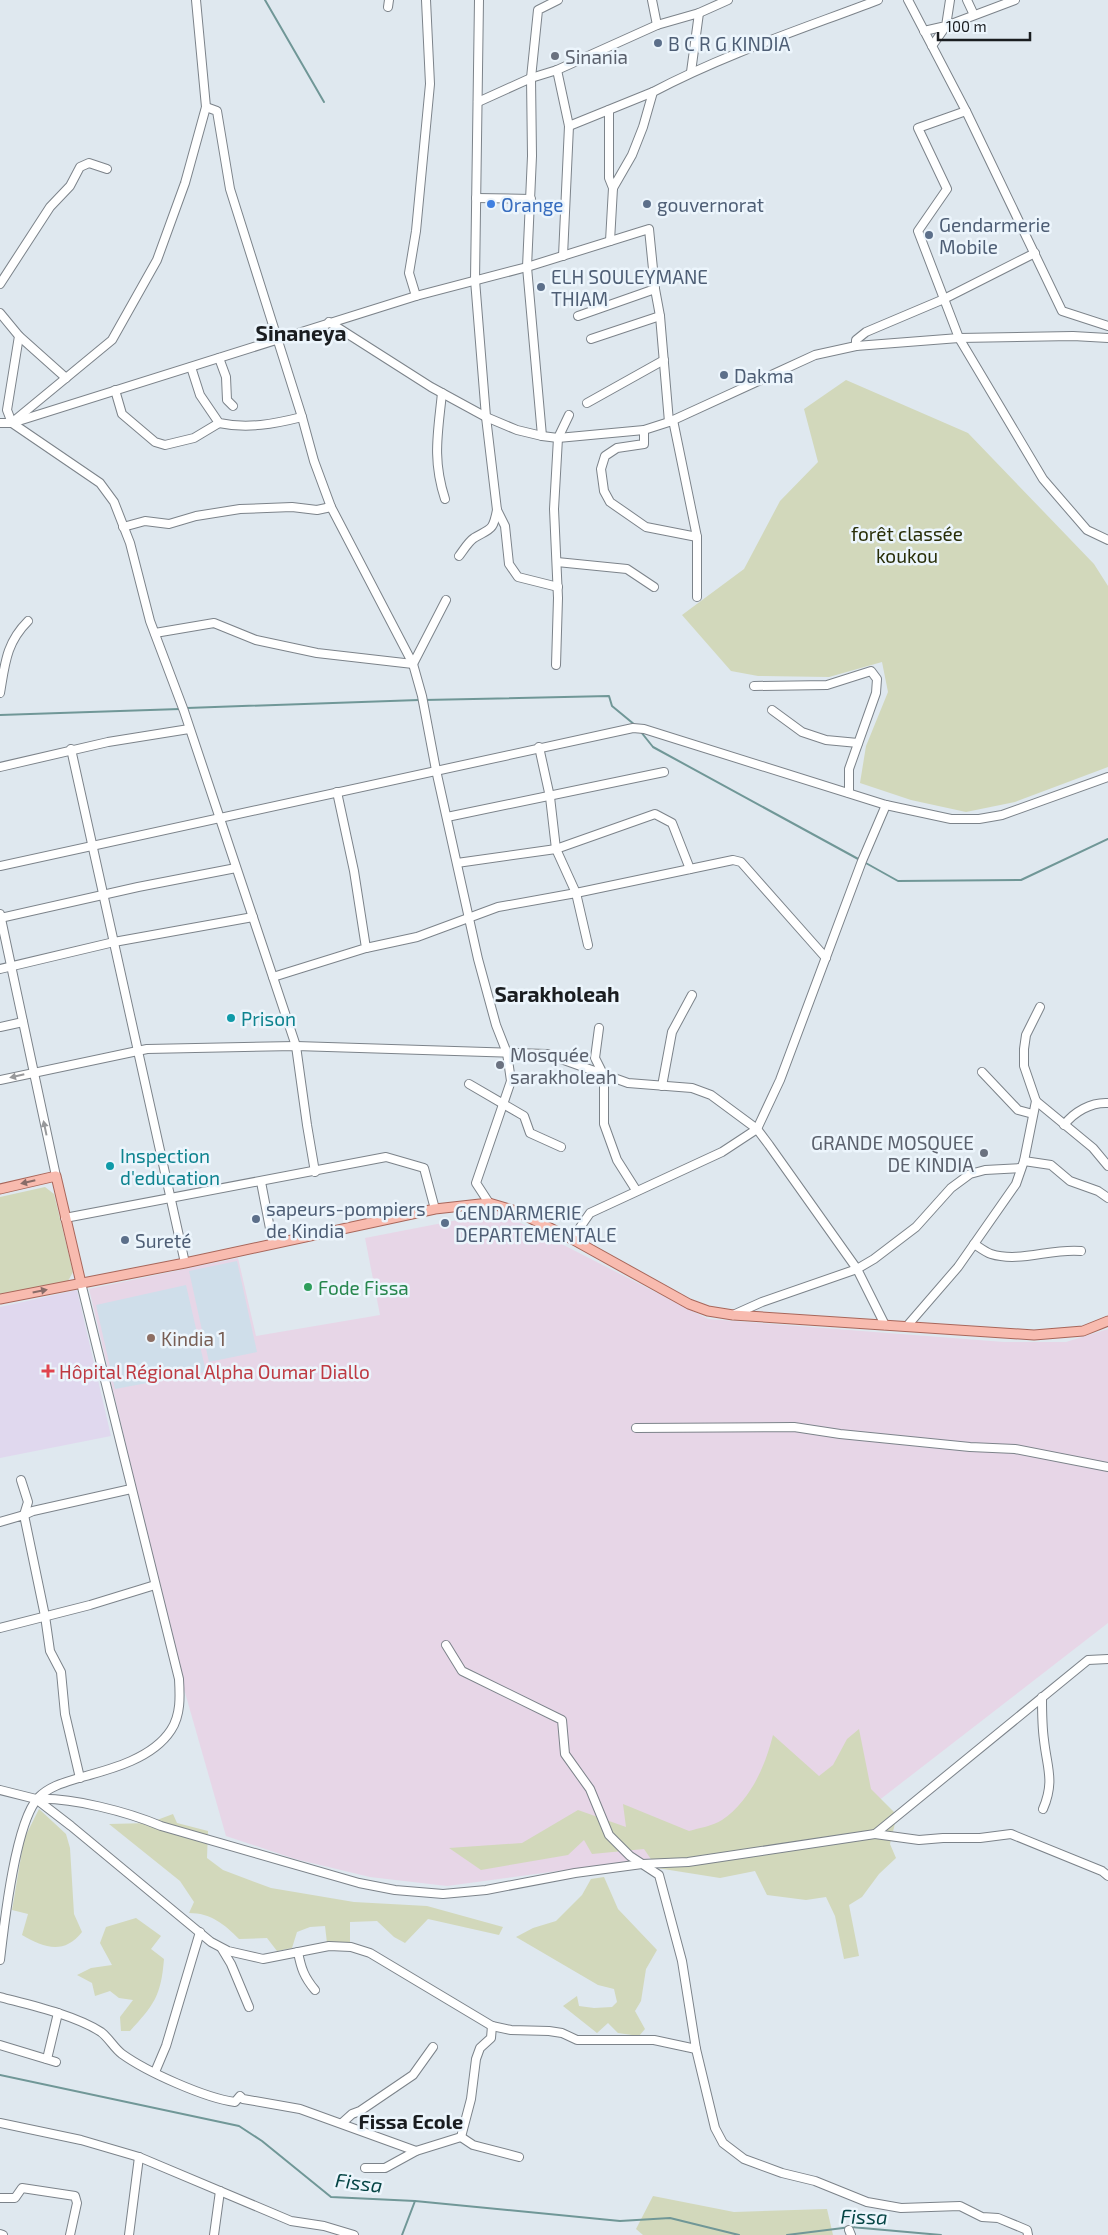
<svg xmlns="http://www.w3.org/2000/svg" width="1108" height="2235" font-family="'Exo 2',sans-serif">
<style>
.commercial{fill:#e7d6e7}
.built{fill:#cfdeea}
.medical{fill:#e0d8ee}
.green{fill:#d2d8bb}
.lines{fill:none;stroke-linecap:round;stroke-linejoin:round}
.stream{stroke:#709797;stroke-width:2}
.minor-casing{stroke:#7c838a;stroke-width:10}
.major-casing{stroke:#a8665a;stroke-width:11}
.minor{stroke:#fff;stroke-width:8}
.major{stroke:#f8bbaf;stroke-width:9}
.oneway{fill:#98999b}
.oneway2{fill:#896c68}
.service-dot{fill:#5c6f8a;stroke:#ecf5fc;stroke-width:2}
.worship-dot{fill:#6b7280;stroke:#ecf5fc;stroke-width:2}
.shop-dot{fill:#3f7fe0;stroke:#ecf5fc;stroke-width:2}
.culture-dot{fill:#0f9aa8;stroke:#ecf5fc;stroke-width:2}
.leisure-dot{fill:#2e9e5b;stroke:#ecf5fc;stroke-width:2}
.education-dot{fill:#8d6e63;stroke:#ecf5fc;stroke-width:2}
.health-dot{fill:#e0444e;stroke:#ecf5fc;stroke-width:2}
.labels{text-anchor:middle;dominant-baseline:central;stroke-width:5;stroke-linejoin:round;paint-order:stroke}
.service-label{font-size:19px;fill:#4e5e75;stroke:#ecf5fc;text-anchor:start}
.worship-label{font-size:19px;fill:#5b616d;stroke:#ecf5fc;text-anchor:start}
.shop-label{font-size:19px;fill:#366cbe;stroke:#ecf5fc;text-anchor:start}
.park-label{font-size:19px;fill:#282e07;stroke:#ecf5fc}
.culture-label{font-size:19px;fill:#0d838f;stroke:#ecf5fc;text-anchor:start}
.leisure-label{font-size:19px;fill:#27864d;stroke:#ecf5fc;text-anchor:start}
.education-label{font-size:19px;fill:#785e54;stroke:#ecf5fc;text-anchor:start}
.health-label{font-size:19px;fill:#be3a42;stroke:#ecf5fc;text-anchor:start}
.neighbourhood-label{font-size:20px;font-weight:bold;fill:#1a1d20;stroke:#ecf5fc}
.water-label{font-size:20px;font-style:italic;fill:#054545;stroke:#ecf5fc}
.quarter-label{font-size:21px;font-weight:bold;fill:#1a1d20;stroke:#ecf5fc}
</style>
<rect width="100%" height="100%" fill="#dfe8ef"/>
<polygon class="commercial" points="499,1212 708,1319 1004,1342 1066,1342 1108,1329 1108,1623 860,1815 684,1854 447,1886 370,1877 295,1859 226,1836 184,1689 89,1289 238,1258 256,1336 380,1315 365,1238"/>
<g class="built">
<polygon points="237,1261 257,1352 209,1362 189,1271"/>
<polygon points="186,1285 206,1372 115,1389 96,1305"/>
</g>
<polygon class="medical" points="77,1290 111,1436 0,1458 0,1307"/>
<g class="green">
<polygon points="846,380 968,433 1094,564 1108,586 1108,767 1015,802 966,812 911,800 860,783 866,746 888,692 882,662 829,677 758,676 731,671 682,615 744,569 780,501 818,462 804,409"/>
<polygon points="45,1187 54,1194 73,1272 68,1281 0,1295 0,1197"/>
<path d="M859 1729 871 1789 897 1815 890 1844 896 1858 879 1874 862 1897 849 1905 859 1956 844 1959 835 1916 826 1897 806 1900 767 1895 755 1871 720 1878 657 1868 644 1849 592 1854 584 1840 568 1855 481 1870 449 1848 522 1843 578 1810 626 1827 623 1804 689 1831C699 1828 713 1826 722 1820 750 1801 765 1767 773 1735L819 1776 833 1765 847 1739Z"/>
<path d="M39 1809 66 1834 70 1848 74 1914 82 1932C64 1955 44 1948 22 1935L28 1914 12 1910 24 1839Z"/>
<path d="M173 1814 177 1823 208 1831 207 1858 223 1870 271 1888 354 1902 427 1906 503 1927 499 1935 428 1919 405 1943 394 1937 377 1921 350 1922V1942L327 1943 325 1926 310 1927 297 1932 292 1948 277 1951 267 1938 239 1939C224 1924 211 1913 189 1913L194 1902 180 1881 109 1824 149 1823Z"/>
<polygon points="604,1877 618,1909 657,1950 646,1969 641,2001 635,2011 645,2029 639,2036 618,2033 608,2023 597,2033 563,2006 577,1996 579,2006 594,2008 612,2007 617,2002 614,1989 598,1985 516,1937 533,1928 556,1921 582,1895 591,1879"/>
<path d="M136 1918 161 1936 151 1949 164 1959C161 1996 154 2005 130 2031H121L120 2017 133 2000 119 1998 110 1991 95 1996 92 1983 77 1975 91 1968 112 1965 100 1943 106 1927Z"/>
<polygon points="653,2196 734,2212 827,2209 833,2235 643,2235 636,2229"/>
</g>
<g class="lines">
<g class="stream">
<polyline points="265,0 324,102"/>
<polyline points="424,700 609,696 612,706 635,725"/>
<polyline points="187,708 419,700"/>
<polyline points="0,715 180,709"/>
<polyline points="641,732 653,747 860,860"/>
<polyline points="864,862 898,881 1021,880 1108,839"/>
<polyline points="0,2075 239,2126 262,2141 331,2197 415,2201 620,2221 670,2218 739,2235"/>
<polyline points="402,2235 415,2201"/>
<polyline points="787,2235 851,2227 941,2235"/>
</g>
<defs>
<g id="minor">
<polyline points="479,0 475,280 486,417 497,510 505,526 509,564 518,577 558,587"/>
<polyline points="652,0 657,25"/>
<polyline points="908,0 966,111 1062,311 1108,326"/>
<polyline points="967,0 974,15"/>
<polyline points="388,7 389,0"/>
<polyline points="699,13 728,0"/>
<polyline points="924,31 946,26 950,0"/>
<polyline points="932,46 946,26 1015,0"/>
<polyline points="557,70 569,126 563,256"/>
<polyline points="478,102 531,78 557,70 657,25 699,13 691,72"/>
<polyline points="206,107 217,111 230,189 302,417 314,461 331,507 413,664 422,696 436,770 478,959 496,1025 507,1053 511,1081 476,1183 489,1203"/>
<polyline points="609,110 609,178 613,188"/>
<polyline points="966,111 918,128 947,189 918,231 959,338 1043,479 1087,530 1108,540"/>
<polyline points="569,126 653,92"/>
<polyline points="476,198 531,199"/>
<path d="M610 241 613 188 632 155 643 127 653 92C725 54 802 29 878 0"/>
<polyline points="0,284 50,207 70,186 80,167 89,163 107,169"/>
<polyline points="416,296 409,273 416,231 430,84 426,0"/>
<polyline points="0,313 19,336 7,410 12,423 100,483 114,502 130,543 150,621 184,711 296,1046 307,1125 315,1172"/>
<polyline points="578,316 655,289"/>
<polyline points="329,322 431,387 486,417 517,430 542,436 558,438 644,430 669,422 815,355 856,346 959,338 1073,336 1108,338"/>
<polyline points="19,336 66,378"/>
<polyline points="591,339 660,316"/>
<polyline points="856,346 856,340 866,332 944,299 1035,253"/>
<polyline points="219,358 226,377 227,400 233,406"/>
<path d="M191 367 200 395 219 423C248 429 274 424 302 417"/>
<polyline points="115,390 122,414 155,442 165,445 194,438 219,423"/>
<path d="M442 393C438 433 432 459 445 499"/>
<polyline points="587,403 664,360"/>
<polyline points="15,420 112,340 157,260 185,183 206,107 196,0"/>
<polyline points="673,420 697,537 697,597"/>
<polyline points="0,423 12,423 416,296 527,267 649,229 655,289 660,316 669,422"/>
<polyline points="644,430 644,444 617,448 605,456 601,469 604,491 610,502 646,527 697,537"/>
<polyline points="542,436 527,267 532,156 531,78 538,10 558,0"/>
<polyline points="123,527 145,521 169,524 196,516 240,509 292,507 317,510 331,507"/>
<path d="M459 556C463 551 468 542 474 538 491 528 493 531 497 510"/>
<polyline points="557,562 627,569 654,587"/>
<polyline points="155,633 214,623 256,640 317,653 413,664 446,600"/>
<polyline points="556,665 558,598 554,509 558,438 569,415"/>
<polyline points="754,686 827,685 871,671 877,679 876,693 849,769 849,793"/>
<path d="M0 693C5 664 6 643 28 621"/>
<polyline points="772,710 802,732 826,740 858,743"/>
<polyline points="539,747 550,797 556,849 576,893 588,945"/>
<polyline points="71,749 185,1263"/>
<polyline points="0,767 108,742 189,729"/>
<polyline points="447,817 664,772"/>
<polyline points="457,863 556,849 655,814 672,823 690,869"/>
<polyline points="0,866 633,728 644,729 886,805 951,819 979,819 1002,815 1108,777"/>
<polyline points="0,914 56,1176"/>
<polyline points="0,918 138,887 236,868"/>
<polyline points="366,948 417,937 498,907 576,893 733,860 741,862 826,958"/>
<polyline points="0,969 114,942 253,917"/>
<polyline points="273,977 366,948 354,871 337,792"/>
<polyline points="1040,1007 1026,1035 1024,1049 1024,1066 1036,1101 1093,1148 1108,1166"/>
<polyline points="0,1027 23,1022"/>
<polyline points="599,1028 595,1058 604,1076 604,1124 617,1160 636,1190"/>
<polyline points="982,1072 1018,1110 1033,1114"/>
<polyline points="0,1080 147,1049 296,1046 547,1054 628,1083 692,1088 711,1095 757,1129 769,1145 857,1269 885,1325"/>
<polyline points="469,1084 524,1116 530,1133 561,1147"/>
<polyline points="662,1086 672,1032 692,995"/>
<path d="M1064 1125C1074 1112 1091 1102 1108 1103"/>
<polyline points="1024,1161 1051,1165 1070,1181 1098,1191 1108,1198"/>
<polyline points="261,1182 273,1244"/>
<polyline points="65,1218 386,1157 424,1168 435,1209"/>
<polyline points="572,1239 590,1213 722,1152 757,1129 780,1080 862,861 886,805"/>
<path d="M974 1244C979 1247 985 1252 991 1254 1020 1263 1051 1248 1081 1251"/>
<polyline points="733,1315 762,1302 857,1269 874,1259 916,1227 951,1188 970,1174 985,1170 1021,1168"/>
<polyline points="907,1326 958,1267 1016,1184 1024,1161 1036,1101"/>
<polyline points="636,1428 794,1427 840,1434 970,1447 1015,1449 1108,1467"/>
<polyline points="21,1480 28,1502 24,1515 33,1511 131,1489"/>
<polyline points="0,1522 24,1515 45,1616 50,1651 61,1672 65,1714 80,1778"/>
<polyline points="0,1628 90,1605 155,1585"/>
<polyline points="446,1645 462,1671 562,1720 565,1754 590,1789 609,1835 630,1856 659,1875 682,1961 696,2049 715,2128 723,2143 744,2159 782,2173 815,2181 867,2202 901,2208 960,2206 982,2217 998,2218 1027,2230 1028,2235"/>
<path d="M1042 1697C1042 1712 1042 1726 1044 1740 1047 1768 1055 1781 1043 1809"/>
<polyline points="0,1790 36,1799 71,1826 211,1942 228,1951 263,1959 329,1946 351,1947 370,1953 492,2026 511,2030 549,2031 562,2033 577,2040 654,2040 696,2049"/>
<path d="M36 1799C71 1797 128 1812 161 1826L359 1883 395 1890 443 1894 486 1890 575 1873 642 1864 688 1862 875 1834 1088 1660 1108 1659"/>
<polyline points="875,1834 919,1840 943,1838 980,1838 1011,1834 1102,1871 1108,1876"/>
<polyline points="222,1949 231,1964 249,2007"/>
<path d="M298 1952C301 1968 304 1977 315 1990"/>
<path d="M0 1960C4 1925 15 1823 38 1798 49 1786 66 1782 82 1777 112 1769 153 1758 171 1730 181 1715 180 1696 179 1679L81 1283"/>
<path d="M0 1997C30 2005 75 2015 101 2032 109 2038 114 2048 122 2054 147 2072 205 2098 235 2102L240 2096 243 2099 300 2109 416 2151"/>
<polyline points="0,2045 56,2062"/>
<polyline points="47,2059 58,2013"/>
<polyline points="155,2072 166,2046 200,1932"/>
<polyline points="0,2123 81,2140 139,2157 291,2221 324,2226 354,2235"/>
<polyline points="342,2123 352,2114 360,2111 413,2075 433,2047"/>
<polyline points="461,2137 473,2145 519,2157"/>
<polyline points="365,2168 385,2168 416,2151 461,2137 471,2099 476,2059 480,2048 491,2038 492,2026"/>
<polyline points="0,2198 15,2198 22,2188 75,2196 77,2203 70,2235"/>
<polyline points="849,2230 851,2235"/>
<polyline points="0,2234 3,2235"/>
<polyline points="129,2235 139,2157"/>
<polyline points="214,2235 220,2191"/>
</g>
<g id="major">
<polyline points="0,1189 56,1176 81,1283"/>
<polyline points="0,1299 185,1263 435,1209 489,1203 516,1211 572,1239 689,1304 708,1311 733,1315 1034,1335 1083,1331 1108,1321"/>
</g>
</defs>
<use href="#minor" class="minor-casing"/>
<use href="#major" class="major-casing"/>
<use href="#minor" class="minor"/>
<use href="#major" class="major"/>
</g>
<defs><path id="oneway-solid" d="M-6-.8H1V-3.2L6.5 0L1 3.2V.8H-6Z" transform="scale(1.25)"/></defs>
<g class="oneway">
<use href="#oneway-solid" transform="translate(17 1076) rotate(167)"/>
<use href="#oneway-solid" transform="translate(45 1128) rotate(-102)"/>
</g>
<g class="oneway2">
<use href="#oneway-solid" transform="translate(28 1182) rotate(167)"/>
<use href="#oneway-solid" transform="translate(40 1291) rotate(-11)"/>
</g>
<g class="service-dot">
<circle cx="658" cy="43" r="5"/>
<circle cx="647" cy="204" r="5"/>
<circle cx="929" cy="235" r="5"/>
<circle cx="541" cy="287" r="5"/>
<circle cx="724" cy="375" r="5"/>
<circle cx="256" cy="1219" r="5"/>
<circle cx="445" cy="1223" r="5"/>
<circle cx="125" cy="1240" r="5"/>
</g>
<g class="worship-dot">
<circle cx="555" cy="56" r="5"/>
<circle cx="500" cy="1065" r="5"/>
<circle cx="984" cy="1153" r="5"/>
</g>
<circle class="shop-dot" cx="491" cy="204" r="5"/>
<g class="culture-dot">
<circle cx="231" cy="1018" r="5"/>
<circle cx="110" cy="1166" r="5"/>
</g>
<circle class="leisure-dot" cx="308" cy="1287" r="5"/>
<circle class="education-dot" cx="151" cy="1338" r="5"/>
<path class="health-dot" d="M45.5 1363.5h5v5h5v5h-5v5h-5v-5h-5v-5h5z"/>
<g class="labels">
<g class="service-label">
<text x="668" y="43">B C R G KINDIA</text>
<text x="657" y="204">gouvernorat</text>
<text x="939" y="224">Gendarmerie<tspan x="939" dy="22">Mobile</tspan></text>
<text x="551" y="276">ELH SOULEYMANE<tspan x="551" dy="22">THIAM</tspan></text>
<text x="734" y="375">Dakma</text>
<text x="266" y="1208">sapeurs-pompiers<tspan x="266" dy="22">de Kindia</tspan></text>
<text x="455" y="1212">GENDARMERIE<tspan x="455" dy="22">DEPARTEMENTALE</tspan></text>
<text x="135" y="1240">Sureté</text>
</g>
<g class="worship-label">
<text x="565" y="56">Sinania</text>
<text x="510" y="1054">Mosquée<tspan x="510" dy="22">sarakholeah</tspan></text>
<text x="974" y="1142" text-anchor="end">GRANDE MOSQUEE<tspan x="974" dy="22">DE KINDIA</tspan></text>
</g>
<g class="shop-label">
<text x="501" y="204">Orange</text>
</g>
<g class="park-label">
<text x="907" y="533">forêt classée<tspan x="907" dy="22">koukou</tspan></text>
</g>
<g class="culture-label">
<text x="241" y="1018">Prison</text>
<text x="120" y="1155">Inspection<tspan x="120" dy="22">d'education</tspan></text>
</g>
<g class="leisure-label">
<text x="318" y="1287">Fode Fissa</text>
</g>
<g class="education-label">
<text x="161" y="1338">Kindia 1</text>
</g>
<g class="health-label">
<text x="59" y="1371">Hôpital Régional Alpha Oumar Diallo</text>
</g>
<g class="neighbourhood-label">
<text x="411" y="2121">Fissa Ecole</text>
</g>
<g class="water-label">
<text transform="translate(359 2182) rotate(7)">Fissa</text>
<text transform="translate(864 2216) rotate(1)">Fissa</text>
</g>
<g class="quarter-label">
<text x="301" y="332">Sinaneya</text>
<text x="557" y="993">Sarakholeah</text>
</g>
</g>
<path d="M938 32v8h92v-8" fill="none" stroke="#1a1d20" stroke-width="2.5"/>
<text x="946" y="32" font-size="15" fill="#1a1d20" stroke="#ecf5fc" stroke-width="4" paint-order="stroke">100 m</text>
</svg>
